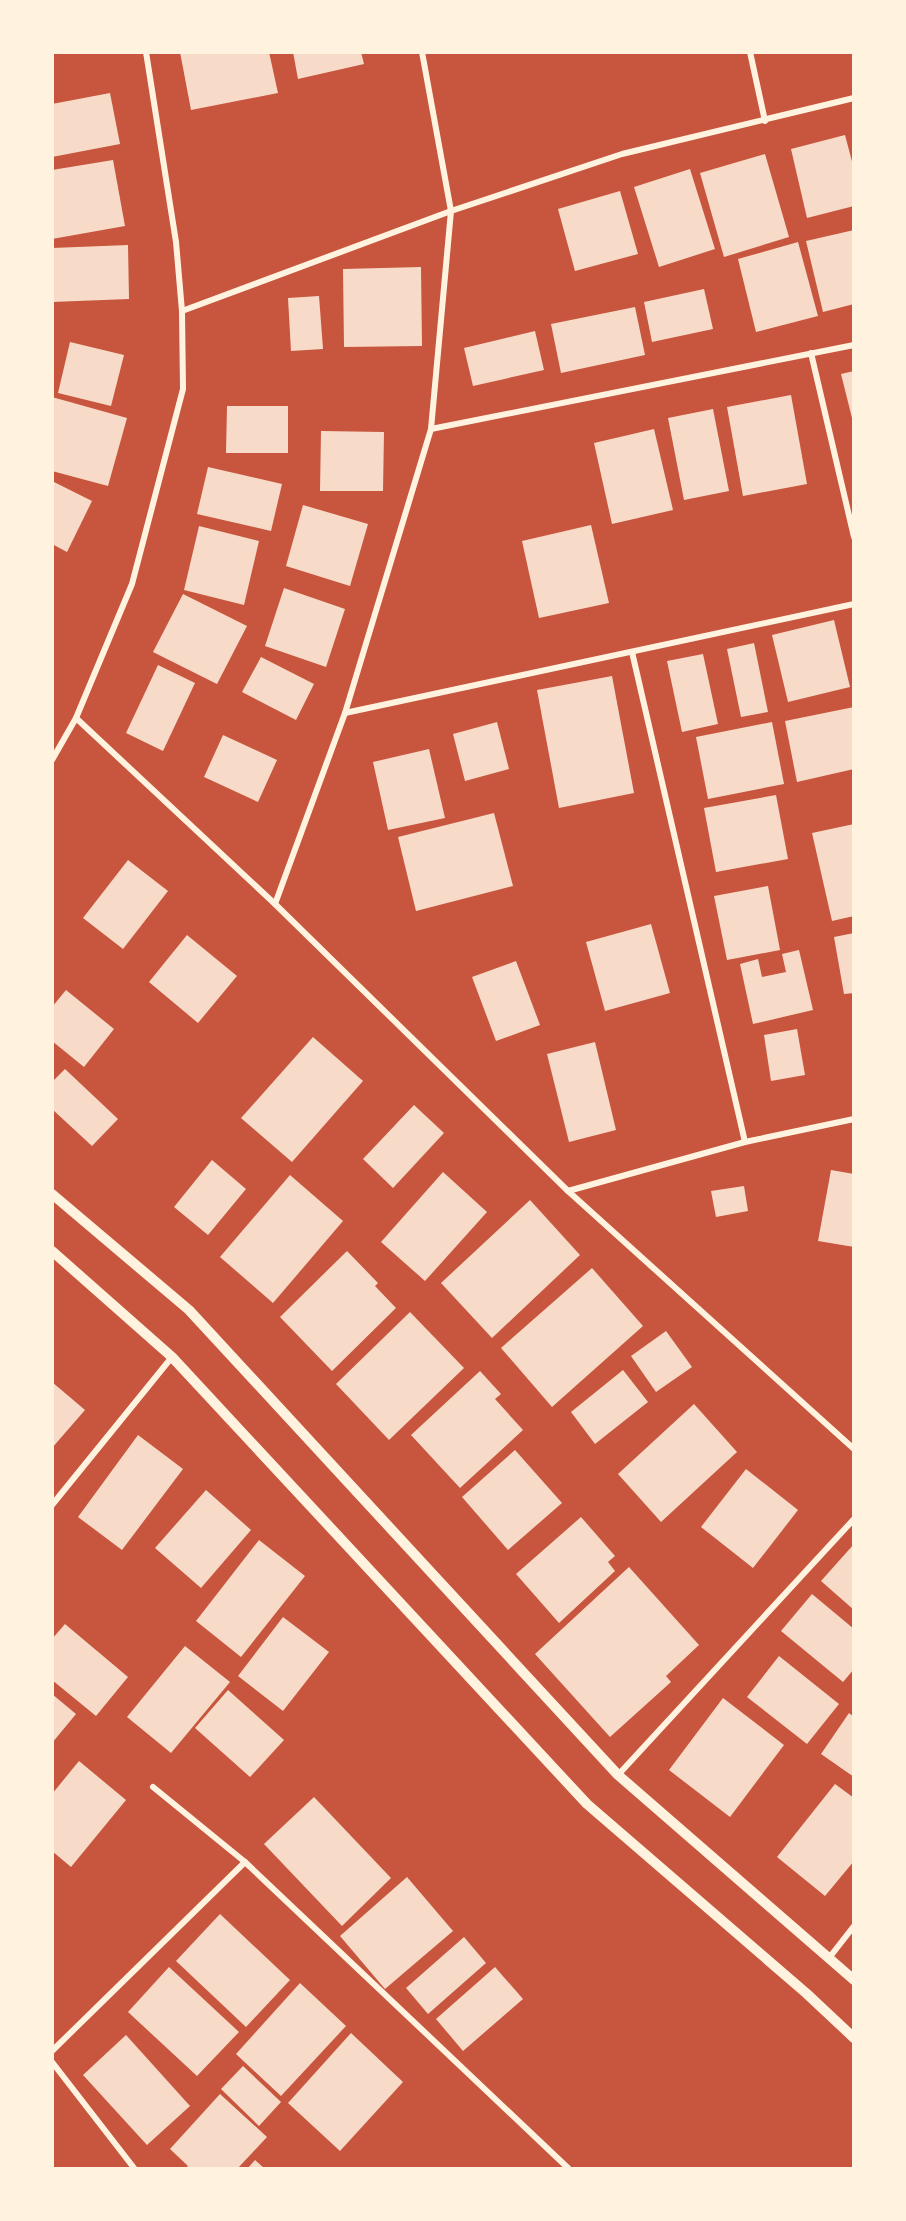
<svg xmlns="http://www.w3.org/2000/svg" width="906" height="2221" font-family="Lato,sans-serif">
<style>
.building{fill:#f7dbc8}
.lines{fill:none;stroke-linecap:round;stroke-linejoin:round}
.minor{stroke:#fff3e0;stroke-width:6}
.tertiary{stroke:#fff3e0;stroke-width:10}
</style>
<rect width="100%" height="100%" fill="#c8553d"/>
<g class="building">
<polygon points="180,52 269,52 278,93 191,110"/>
<polygon points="293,52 361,52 364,64 298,79"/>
<polygon points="110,93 120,144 52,157 52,104"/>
<polygon points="845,135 854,169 854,206 807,218 791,149"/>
<polygon points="765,154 789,237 724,257 700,173"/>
<polygon points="113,160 125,226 52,239 52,170"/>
<polygon points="690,169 715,249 659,267 634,187"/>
<polygon points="620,191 638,254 575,271 558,209"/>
<polygon points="854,230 854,304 823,312 806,241"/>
<polygon points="798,242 818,316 756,332 738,259"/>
<polygon points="128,245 129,299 52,302 52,248"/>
<polygon points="421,267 422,346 344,347 343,269"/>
<polygon points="704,289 713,329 652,342 644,302"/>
<polygon points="319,296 323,349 291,351 288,298"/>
<polygon points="635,307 645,355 561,373 551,324"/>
<polygon points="535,331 544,370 473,386 464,348"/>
<polygon points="70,342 124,355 111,406 58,393"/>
<polygon points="854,371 854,422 853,422 841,374"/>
<polygon points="791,395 807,484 743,496 727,407"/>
<polygon points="52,397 127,418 108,486 52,471"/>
<polygon points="227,406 288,406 288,453 226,453"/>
<polygon points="713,409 729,491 684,500 668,418"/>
<polygon points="654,429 673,510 612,524 594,443"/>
<polygon points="321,431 384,432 383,491 320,491"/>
<polygon points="208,467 282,484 271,531 197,514"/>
<polygon points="52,481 92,501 67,552 52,544"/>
<polygon points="303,505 368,524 350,586 286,566"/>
<polygon points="591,525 609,603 539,618 522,541"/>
<polygon points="199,526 259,541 244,605 184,590"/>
<polygon points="284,588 345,609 326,667 265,646"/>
<polygon points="183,594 247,626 217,684 153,652"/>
<polygon points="834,620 850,687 788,702 772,635"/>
<polygon points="754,643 768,712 741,717 727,649"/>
<polygon points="703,654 718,724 682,732 667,661"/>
<polygon points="261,657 314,684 296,720 242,692"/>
<polygon points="158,665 195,683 163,751 126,733"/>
<polygon points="612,676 634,793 559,808 537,690"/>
<polygon points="854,707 854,769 797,782 785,721"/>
<polygon points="497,722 509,769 465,781 453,734"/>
<polygon points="772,722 784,784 708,799 696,737"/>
<polygon points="223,735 277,760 258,802 204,777"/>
<polygon points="429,749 445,818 388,830 373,762"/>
<polygon points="776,795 788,859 716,872 704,808"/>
<polygon points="494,813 513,886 416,911 398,837"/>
<polygon points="854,824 854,916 832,921 812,833"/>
<polygon points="128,860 168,891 123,949 83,918"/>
<polygon points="768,886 780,950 727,960 714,896"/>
<polygon points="651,924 670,993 605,1011 586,942"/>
<polygon points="854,933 854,993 844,994 834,937"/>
<polygon points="187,935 237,976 198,1023 149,982"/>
<polygon points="799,950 813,1010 753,1024 740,964 758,959 762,977 786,972 782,954"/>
<polygon points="516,961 540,1025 496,1041 472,977"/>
<polygon points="66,990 114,1029 84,1067 52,1041 52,1007"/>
<polygon points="797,1029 805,1075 771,1081 764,1035"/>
<polygon points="313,1037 363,1081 292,1162 241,1118"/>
<polygon points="595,1042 616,1130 569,1142 547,1054"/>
<polygon points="65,1069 118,1119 92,1146 52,1109 52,1082"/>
<polygon points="414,1105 444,1133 393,1188 363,1159"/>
<polygon points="212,1160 246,1189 208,1235 174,1207"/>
<polygon points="831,1170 854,1174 854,1247 818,1241"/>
<polygon points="443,1172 487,1212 425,1281 381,1242"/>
<polygon points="290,1175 343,1221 273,1303 220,1257"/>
<polygon points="744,1186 748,1211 716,1217 711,1191"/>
<polygon points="530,1200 580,1255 492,1338 441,1283"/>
<polygon points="347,1251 378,1283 375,1286 396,1308 332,1371 280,1317"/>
<polygon points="592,1268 643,1326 552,1407 501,1348"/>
<polygon points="410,1312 464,1368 389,1440 336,1384"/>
<polygon points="666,1331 692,1367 656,1392 631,1356"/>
<polygon points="623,1370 648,1402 595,1444 571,1412"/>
<polygon points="480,1371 501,1394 495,1399 523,1430 460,1488 411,1435"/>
<polygon points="52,1382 85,1410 52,1448"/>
<polygon points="694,1404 737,1452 661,1522 618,1474"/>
<polygon points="138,1435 183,1469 122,1550 78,1517"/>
<polygon points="515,1450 562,1503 508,1550 462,1497"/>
<polygon points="746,1469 798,1510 753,1568 701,1527"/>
<polygon points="206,1490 251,1530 201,1588 155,1548"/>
<polygon points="581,1517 615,1556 608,1562 615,1571 559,1623 516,1574"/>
<polygon points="259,1540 305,1576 241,1657 196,1621"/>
<polygon points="854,1544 854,1610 821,1581"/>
<polygon points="629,1567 699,1645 666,1676 671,1682 610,1737 535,1654"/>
<polygon points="812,1594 854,1629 854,1669 843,1682 781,1631"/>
<polygon points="283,1617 329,1652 283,1711 238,1676"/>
<polygon points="65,1624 128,1677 96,1716 52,1680 52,1639"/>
<polygon points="185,1646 230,1682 171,1753 127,1717"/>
<polygon points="779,1656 839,1704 807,1744 747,1697"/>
<polygon points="228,1690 284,1740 250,1777 195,1728"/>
<polygon points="52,1694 76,1714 52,1743"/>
<polygon points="723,1698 784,1745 730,1817 669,1770"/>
<polygon points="849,1713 854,1717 854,1777 821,1754"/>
<polygon points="79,1761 126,1800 71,1867 52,1851 52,1794"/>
<polygon points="835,1784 854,1798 854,1861 825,1896 777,1857"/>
<polygon points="314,1797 391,1878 342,1926 264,1844"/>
<polygon points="407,1877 453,1931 385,1989 340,1936"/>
<polygon points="220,1914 290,1980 246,2027 176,1961"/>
<polygon points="464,1937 486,1963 428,2014 406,1988"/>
<polygon points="169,1967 239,2032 197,2076 128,2012"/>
<polygon points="495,1967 523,1999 463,2051 436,2019"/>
<polygon points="300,1983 346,2026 281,2096 236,2054"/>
<polygon points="351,2033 403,2082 340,2151 288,2103"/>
<polygon points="126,2035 190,2106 147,2145 83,2075"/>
<polygon points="243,2066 281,2102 259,2126 221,2089"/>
<polygon points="220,2094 267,2137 238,2168 186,2168 188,2166 170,2149"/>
<polygon points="255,2160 264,2168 248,2168"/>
</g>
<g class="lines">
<g class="minor">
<polyline points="750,52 765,121"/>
<polyline points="182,311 451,211 622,154 854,98"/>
<polyline points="811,353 854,537"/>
<polyline points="431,429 854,345"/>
<polyline points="632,652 745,1142"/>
<polyline points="345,713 854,604"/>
<polyline points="76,718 275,904 568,1191 854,1449"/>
<polyline points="52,760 76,718 132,584 183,389 182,311 176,242 146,52"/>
<polyline points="275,904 345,713 431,429 451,211 422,52"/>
<polyline points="568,1191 745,1142 854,1119"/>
<polyline points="52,1505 172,1357"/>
<polyline points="618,1775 854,1519"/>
<polyline points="153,1787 245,1862"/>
<polyline points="829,1958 854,1926"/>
<polyline points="52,2051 245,1862 568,2168"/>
<polyline points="52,2062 134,2168"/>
</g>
<g class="tertiary">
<polyline points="52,1194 189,1310 618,1775 854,1980"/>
<polyline points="52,1251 172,1357 587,1804 806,1993 854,2038"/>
</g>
</g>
<rect width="906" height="2221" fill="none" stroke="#fff3e0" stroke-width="108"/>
</svg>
